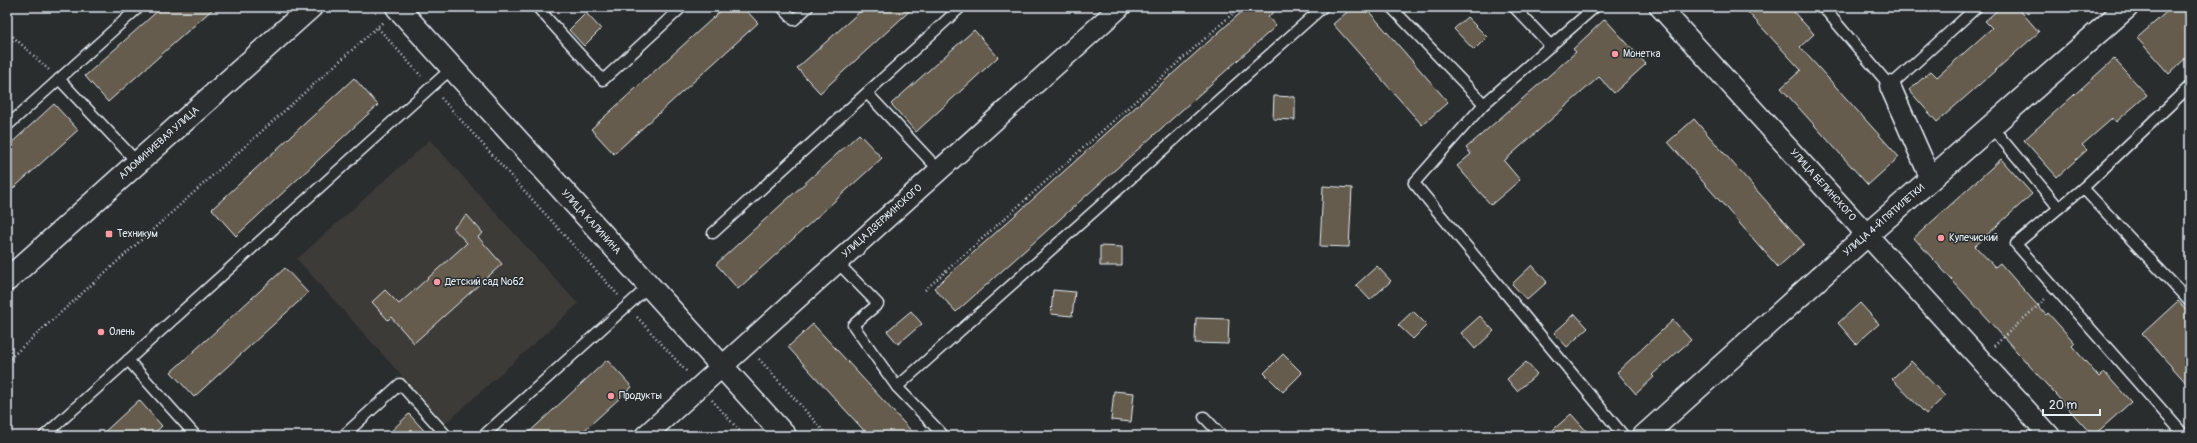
<svg xmlns="http://www.w3.org/2000/svg" width="2197" height="443" font-family="Pangolin,sans-serif">
<style>
.built{fill:#3c3b37}
.building{fill:#655c4d;stroke:#e8f1f8}
.lines{fill:none;stroke-linecap:round;stroke-linejoin:round}
.service-casing{stroke:#e8f1f8;stroke-width:13}
.minor-casing{stroke:#e8f1f8;stroke-width:23}
.tertiary-casing{stroke:#e8f1f8;stroke-width:25}
.secondary-casing{stroke:#e8f1f8;stroke-width:25}
.path{stroke:#e8f1f8;stroke-width:2.5;stroke-dasharray:1 3;stroke-linecap:butt}
.service{stroke:#2a2d2e;stroke-width:10}
.minor{stroke:#2a2d2e;stroke-width:20}
.tertiary{stroke:#2a2d2e;stroke-width:22}
.secondary{stroke:#2a2d2e;stroke-width:22}
.poi-dot{fill:#ff9aa2;stroke:#2a2d2e;stroke-width:1.5}
.labels{text-anchor:middle;dominant-baseline:central;stroke-width:3;stroke-linejoin:round;paint-order:stroke}
.poi-label{font-size:10px;fill:#e8f1f8;stroke:#2a2d2e;text-anchor:start}
.street-label{font-size:10px;fill:#e8f1f8;stroke:#2a2d2e}
</style>
<rect width="100%" height="100%" fill="#2a2d2e"/>
<filter id="ink" filterUnits="userSpaceOnUse"><feTurbulence type="fractalNoise" baseFrequency=".025" numOctaves="2"/><feDisplacementMap in="SourceGraphic" scale="8" xChannelSelector="R" yChannelSelector="G"/><feConvolveMatrix kernelMatrix="1 2 1 2 8 2 1 2 1" color-interpolation-filters="sRGB"/></filter>
<g filter="url(#ink)">
<polygon class="built" points="430,140 578,304 445,424 297,259"/>
<g class="building">
<polygon points="162,7 215,7 108,102 85,76"/>
<polygon points="725,7 743,7 758,23 614,154 591,129"/>
<polygon points="865,7 914,7 820,93 797,68"/>
<polygon points="1247,7 1279,7 1268,17 1276,26 956,312 934,288"/>
<polygon points="1353,7 1365,7 1448,102 1422,125 1333,24"/>
<polygon points="1743,7 1789,7 1814,34 1800,47 1899,157 1868,185 1781,88 1801,70"/>
<polygon points="2001,7 2017,7 2039,32 1937,122 1909,90 1931,71 1937,77 1992,28 1985,21"/>
<polygon points="2172,7 2190,7 2190,54 2169,74 2137,38"/>
<polygon points="586,13 601,29 584,46 569,30"/>
<polygon points="1467,17 1487,37 1474,50 1454,29"/>
<polygon points="1605,19 1646,64 1614,93 1599,77 1504,161 1520,180 1491,205 1457,166 1471,154 1466,148 1576,52 1573,49"/>
<polygon points="974,30 998,57 916,132 891,104"/>
<polygon points="2114,59 2147,95 2116,122 2113,118 2082,145 2087,150 2057,177 2024,140"/>
<polygon points="354,78 378,105 236,236 212,209"/>
<polygon points="1274,96 1295,97 1295,120 1273,119"/>
<polygon points="54,104 78,130 7,194 7,147"/>
<polygon points="1694,119 1804,244 1778,267 1668,142"/>
<polygon points="859,134 882,158 738,289 716,264"/>
<polygon points="2001,159 2032,194 1975,246 1995,267 2000,263 2046,315 2048,313 2075,343 2072,346 2099,377 2104,372 2131,402 2093,436 1914,238"/>
<polygon points="1323,186 1352,188 1349,247 1320,246"/>
<polygon points="467,215 483,233 478,237 502,264 414,343 391,317 388,320 372,302 385,290 399,304 467,243 453,228"/>
<polygon points="1100,246 1122,247 1122,266 1100,266"/>
<polygon points="1532,265 1547,282 1527,300 1512,284"/>
<polygon points="1377,266 1391,281 1370,300 1356,285"/>
<polygon points="285,268 308,293 194,397 171,372"/>
<polygon points="1053,290 1075,292 1072,316 1051,314"/>
<polygon points="2178,301 2190,314 2190,387 2142,334"/>
<polygon points="1860,303 1879,324 1856,344 1838,323"/>
<polygon points="911,311 922,324 898,344 887,331"/>
<polygon points="1413,311 1427,325 1413,339 1398,325"/>
<polygon points="1575,314 1588,328 1567,347 1554,333"/>
<polygon points="1480,316 1494,331 1475,349 1461,333"/>
<polygon points="1196,318 1229,319 1228,344 1195,343"/>
<polygon points="1673,320 1691,340 1652,375 1654,377 1636,394 1617,372"/>
<polygon points="813,324 916,436 869,436 788,347"/>
<polygon points="1283,354 1302,373 1283,392 1264,373"/>
<polygon points="607,360 632,387 578,436 525,436"/>
<polygon points="1911,361 1945,396 1926,414 1892,379"/>
<polygon points="1526,362 1537,374 1517,391 1507,379"/>
<polygon points="1114,391 1134,393 1131,422 1111,420"/>
<polygon points="139,400 162,426 151,436 100,436"/>
<polygon points="409,414 429,436 386,436"/>
<polygon points="1571,414 1591,436 1546,436"/>
</g>
<g class="lines">
<defs>
<g id="service">
<polyline points="537,7 603,80 682,7"/>
<polyline points="782,7 794,20 808,7"/>
<polyline points="1391,7 1484,104"/>
<polyline points="1514,7 1551,46"/>
<polyline points="1595,7 1484,104 1414,183 1624,436"/>
<polyline points="1823,7 1890,86 1977,7"/>
<polyline points="59,79 138,163"/>
<polyline points="867,93 939,170"/>
<polyline points="7,126 139,7"/>
<polyline points="1991,126 2059,208"/>
<polyline points="2083,188 2190,302"/>
<polyline points="713,233 961,7"/>
<polyline points="837,262 878,304 853,325 897,387 944,436"/>
<polyline points="128,360 196,436"/>
<polyline points="897,387 1323,7"/>
<polyline points="1204,417 1222,436"/>
<polyline points="44,436 452,68"/>
<polyline points="343,436 400,384 447,436"/>
<polyline points="483,436 649,286"/>
<polyline points="2185,436 2016,244 2083,188 2190,86"/>
</g>
<g id="minor">
<polyline points="1660,7 2050,436"/>
<polyline points="1890,86 1931,179"/>
<polyline points="645,436 1120,7"/>
</g>
<polyline id="tertiary" points="1644,436 1868,234 2127,7"/>
<g id="secondary">
<polyline points="397,7 785,436"/>
<polyline points="7,280 311,7"/>
</g>
</defs>
<use href="#service" class="service-casing"/>
<use href="#minor" class="minor-casing"/>
<use href="#tertiary" class="tertiary-casing"/>
<use href="#secondary" class="secondary-casing"/>
<g class="path">
<polyline points="378,28 421,76"/>
<polyline points="7,31 49,70"/>
<polyline points="7,47 16,39"/>
<polyline points="441,98 618,295"/>
<polyline points="925,290 1240,7"/>
<polyline points="637,317 687,372"/>
<polyline points="1994,346 2045,299"/>
<polyline points="759,359 828,436"/>
<polyline points="7,361 384,21"/>
<polyline points="712,400 744,436"/>
</g>
<use href="#service" class="service"/>
<use href="#minor" class="minor"/>
<use href="#tertiary" class="tertiary"/>
<use href="#secondary" class="secondary"/>
</g>
</g>
<g class="poi-dot">
<circle cx="1615" cy="54" r="4"/>
<rect x="105" y="230" width="8" height="8" rx="2"/>
<circle cx="1941" cy="238" r="4"/>
<circle cx="437" cy="282" r="4"/>
<circle cx="101" cy="332" r="4"/>
<circle cx="611" cy="396" r="4"/>
</g>
<g class="labels">
<g class="poi-label">
<text x="1623" y="54">Монетка</text>
<text x="117" y="234">Техникум</text>
<text x="1949" y="238">Купечиский</text>
<text x="445" y="282">Детский сад №62</text>
<text x="109" y="332">Олень</text>
<text x="619" y="396">Продукты</text>
</g>
<g class="street-label">
<text transform="translate(159 143) rotate(-42)">АЛЮМИНИЕВАЯ УЛИЦА</text>
<text transform="translate(1823 185) rotate(48)">УЛИЦА БЕЛИНСКОГО</text>
<text transform="translate(1884 220) rotate(-41)">УЛИЦА 4-Й ПЯТИЛЕТКИ</text>
<text transform="translate(882 221) rotate(-42)">УЛИЦА ДЗЕРЖИНСКОГО</text>
<text transform="translate(591 222) rotate(48)">УЛИЦА КАЛИНИНА</text>
</g>
</g>
<rect width="2197" height="443" fill="none" stroke="#2a2d2e" stroke-width="24"/>
<rect x="12" y="12" width="2173" height="419" fill="none" stroke="#e8f1f8" stroke-width="1.5" filter="url(#ink)"/>
<path d="M2043 409v6h57v-6" fill="none" stroke="#e8f1f8" stroke-width="2"/>
<text x="2049" y="409" font-size="12" fill="#e8f1f8" stroke="#2a2d2e" stroke-width="3" paint-order="stroke">20 m</text>
</svg>
